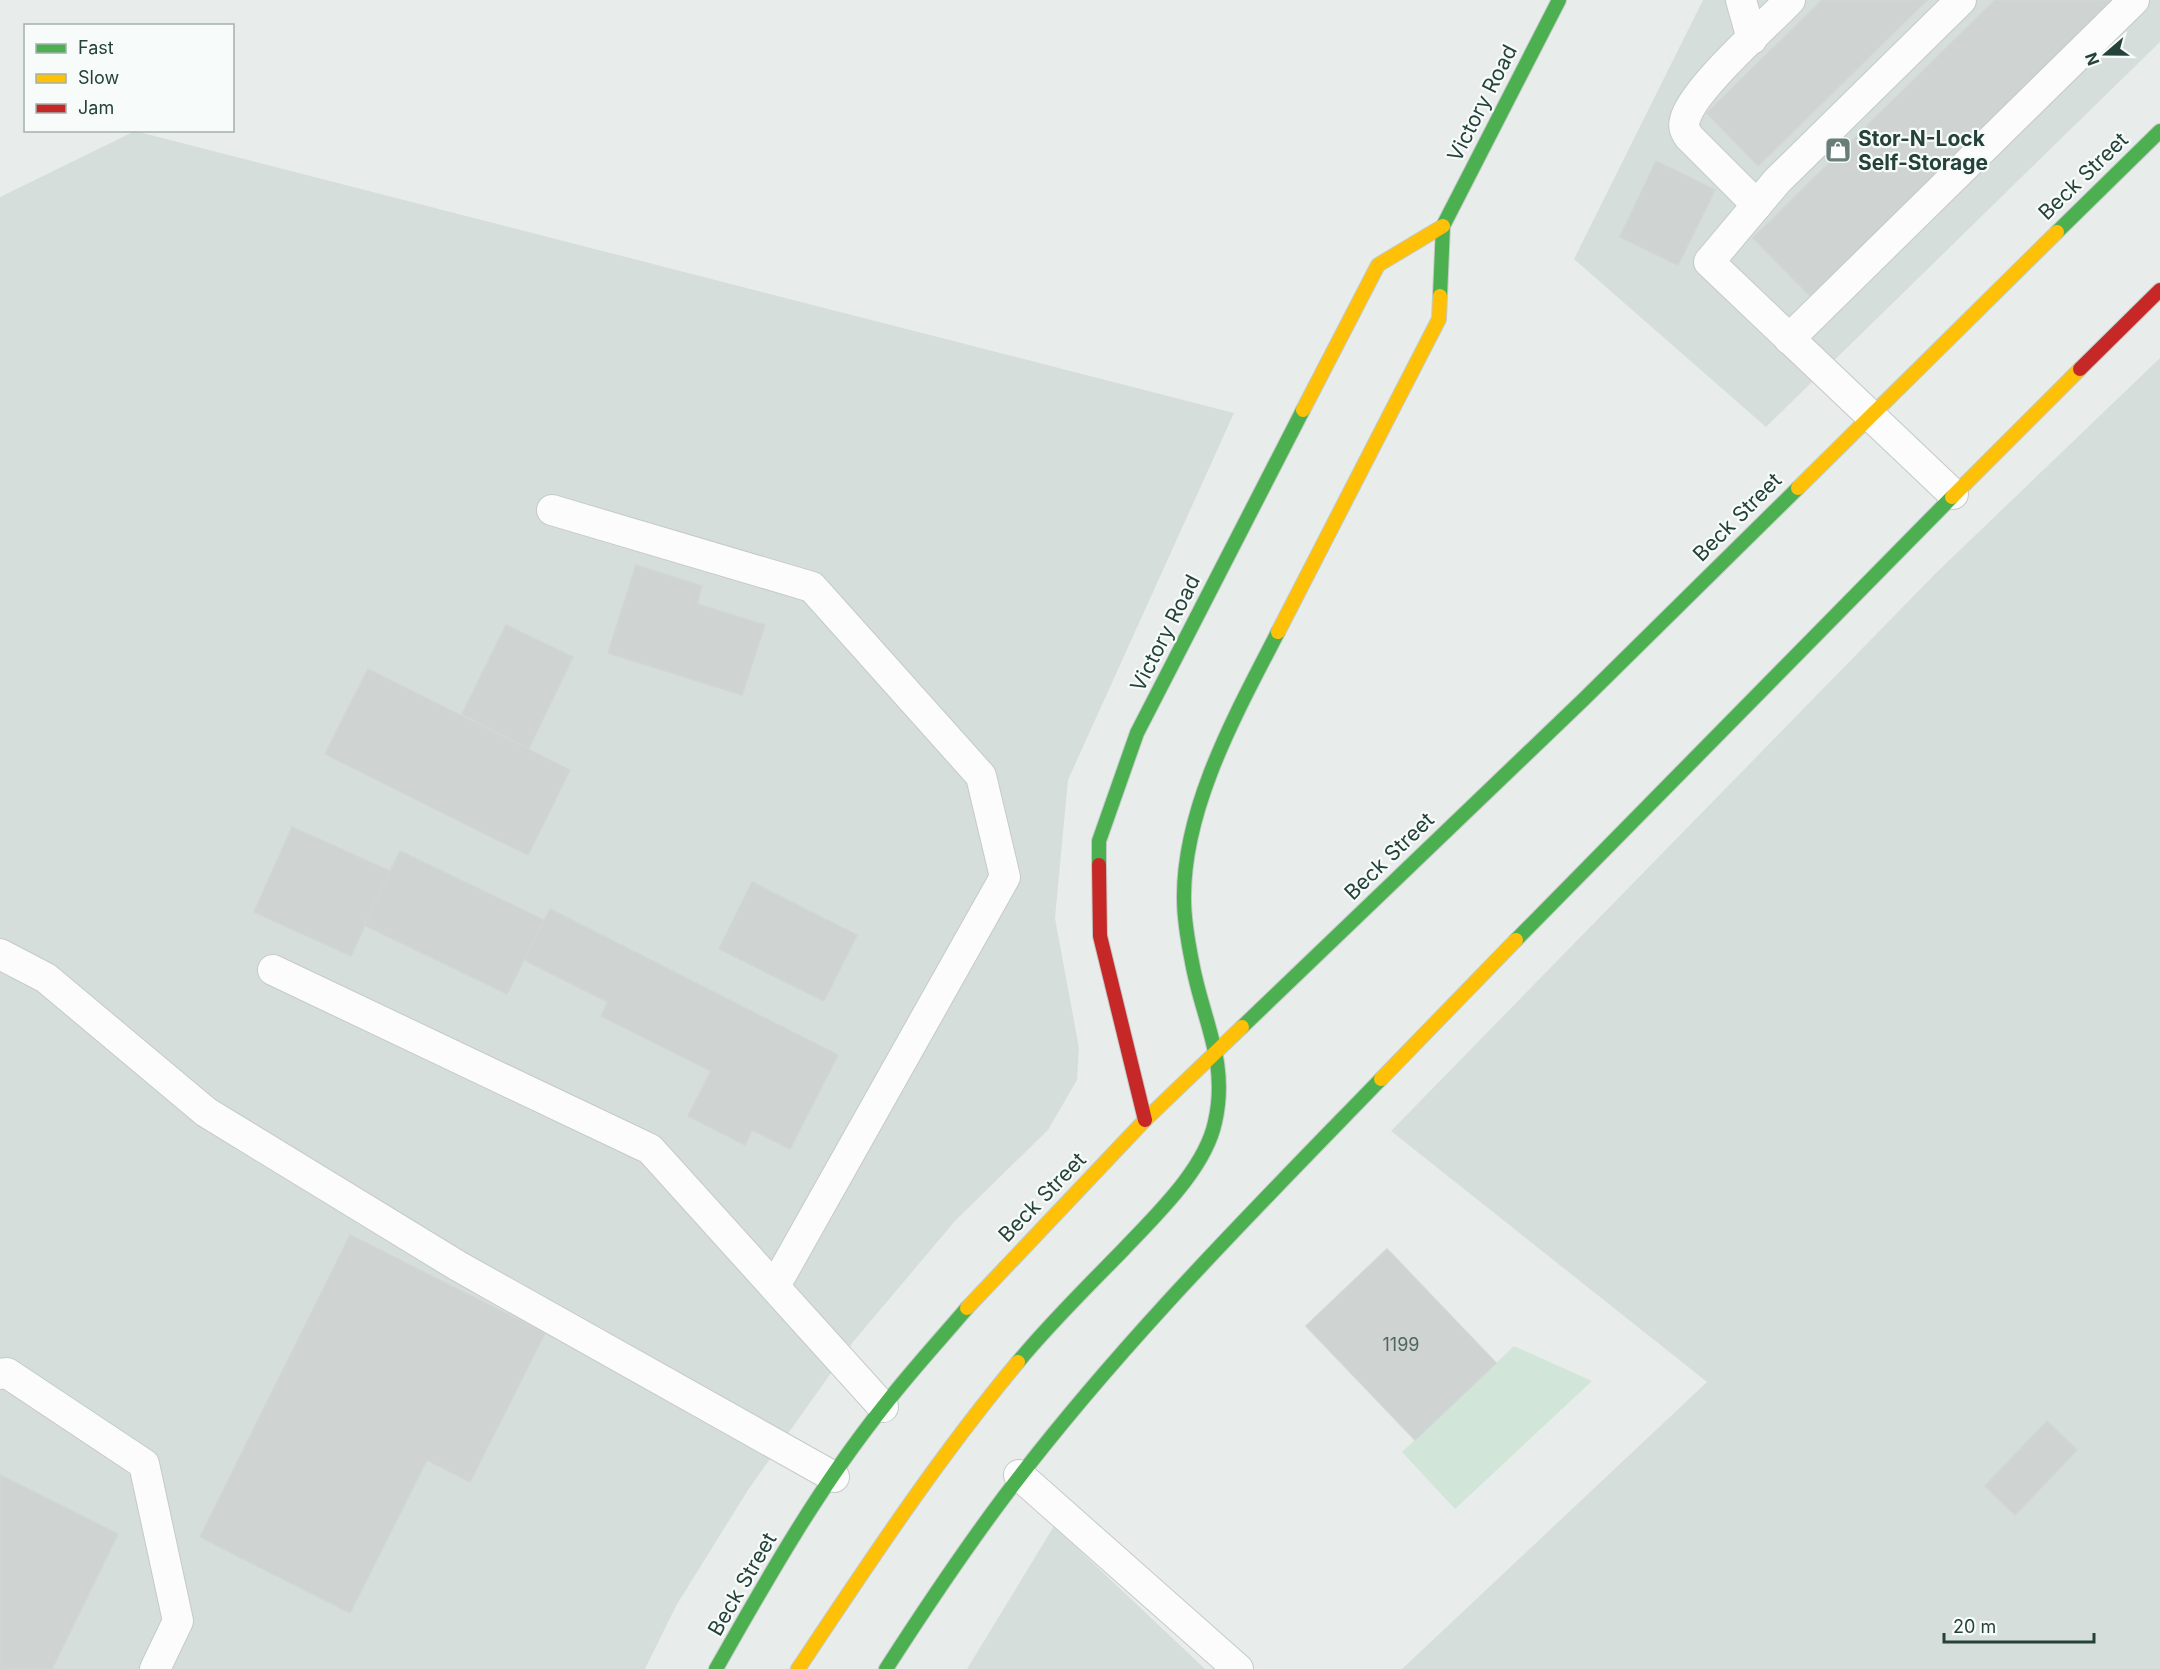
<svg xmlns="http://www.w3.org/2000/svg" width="2160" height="1669" font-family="Inter,sans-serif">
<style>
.built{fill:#d6dedb}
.green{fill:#d1e6d8}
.building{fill:#cfd4d2;stroke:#d1d6d4;stroke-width:1.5}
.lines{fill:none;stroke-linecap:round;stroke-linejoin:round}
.lane-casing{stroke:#c5cac8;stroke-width:32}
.fast-casing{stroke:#c3cbc8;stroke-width:16}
.slow-casing{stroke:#c3cbc8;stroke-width:16}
.jam-casing{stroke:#c3cbc8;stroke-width:16}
.lane{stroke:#fcfcfc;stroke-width:30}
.fast{stroke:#4caf50;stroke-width:14}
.slow{stroke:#ffc107;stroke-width:14}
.jam{stroke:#c62828;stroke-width:14}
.labels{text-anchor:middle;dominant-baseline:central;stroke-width:4.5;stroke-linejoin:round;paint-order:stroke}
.number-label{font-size:18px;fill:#506761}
.street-label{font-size:21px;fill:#24423a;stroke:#f7fbf9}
.poi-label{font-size:21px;font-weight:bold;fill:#24423a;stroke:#f7fbf9;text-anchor:start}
</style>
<rect width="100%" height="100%" fill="#e8edeb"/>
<g class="built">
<polygon points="1703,0 2160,0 2160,42 1766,427 1574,259"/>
<polygon points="135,131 1234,413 1068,780 1055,918 1079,1048 1077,1080 1048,1130 955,1221 853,1342 748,1490 676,1606 645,1669 0,1669 0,197"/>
<polygon points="2160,358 2160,1669 1402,1669 1707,1382 1391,1131 1936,573"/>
<polygon points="1054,1526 1205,1669 967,1669"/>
</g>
<polygon class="green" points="1514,1346 1592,1381 1455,1509 1402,1452"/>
<g class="building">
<polygon points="1822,0 1927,0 1758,166 1707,113"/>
<polygon points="1995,0 2113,0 1811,297 1753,238"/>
<polygon points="1656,161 1715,190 1678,265 1620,237"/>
<polygon points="636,565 702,586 697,604 765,625 742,695 608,653"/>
<polygon points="506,625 573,657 529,748 462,714"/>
<polygon points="368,669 570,770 528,855 325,754"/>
<polygon points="292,827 390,871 351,956 254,912"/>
<polygon points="400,851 544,920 507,994 364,925"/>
<polygon points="752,882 857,935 824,1001 719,949"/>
<polygon points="550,909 838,1055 790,1149 752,1130 745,1145 688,1116 711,1071 601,1016 608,1002 524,960"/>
<polygon points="350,1235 545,1333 470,1482 427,1460 350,1613 200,1537"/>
<polygon points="1387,1249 1496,1363 1415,1440 1306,1326"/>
<polygon points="2047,1421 2077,1450 2015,1515 1985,1486"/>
<polygon points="0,1475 118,1534 52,1669 0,1669"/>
</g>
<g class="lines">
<defs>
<g id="lane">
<polyline points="1741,0 1752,39"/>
<path d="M1757 205 1689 137C1685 131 1683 127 1685 120 1691 91 1766 25 1790 0"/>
<polyline points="1789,339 2134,0"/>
<polyline points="1953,494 1709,262 1777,181 1961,0"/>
<polyline points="552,510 812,587 981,776 1005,877 775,1286"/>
<polyline points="0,954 46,978 206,1112 458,1266 834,1477"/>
<polyline points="273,970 650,1149 883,1407"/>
<polyline points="0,1374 7,1373 144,1464 178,1621 155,1669"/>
<polyline points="1019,1475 1238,1669"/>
</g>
<g id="fast">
<polyline points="2057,232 2160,131"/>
<polyline points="1440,296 1443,226 1559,0"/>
<polyline points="1099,865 1099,841 1137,733 1303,410"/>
<polyline points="1516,940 1952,497"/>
<polyline points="1242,1027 1583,700 1798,488"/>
<path d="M1018 1362C1051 1322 1088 1286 1124 1249 1156 1215 1205 1169 1215 1122 1229 1061 1202 1019 1192 962 1188 942 1184 920 1184 899 1183 807 1237 712 1278 632"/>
<path d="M716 1669C767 1579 819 1487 884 1406 910 1372 939 1341 967 1308"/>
<path d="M886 1669C924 1610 962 1553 1004 1497 1117 1347 1251 1213 1381 1079"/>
</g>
<g id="slow">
<polyline points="1303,410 1378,265 1443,226"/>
<polyline points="1798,488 2057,232"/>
<polyline points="1952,497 2080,369"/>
<polyline points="1278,632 1439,319 1440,296"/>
<polyline points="1381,1079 1516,940"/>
<polyline points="967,1308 1145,1120 1242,1027"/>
<path d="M798 1669C868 1564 937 1459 1018 1362"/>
</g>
<g id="jam">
<polyline points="2080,369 2160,290"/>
<polyline points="1099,865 1100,936 1145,1120"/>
</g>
</defs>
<use href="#lane" class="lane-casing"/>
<use href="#fast" class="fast-casing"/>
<use href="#slow" class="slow-casing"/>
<use href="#jam" class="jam-casing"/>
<use href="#lane" class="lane"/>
<use href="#fast" class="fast"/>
<use href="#slow" class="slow"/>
<use href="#jam" class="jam"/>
</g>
<defs>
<symbol id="shop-square" viewBox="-11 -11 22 22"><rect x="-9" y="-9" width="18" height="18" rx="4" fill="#697e78" stroke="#f7fbf9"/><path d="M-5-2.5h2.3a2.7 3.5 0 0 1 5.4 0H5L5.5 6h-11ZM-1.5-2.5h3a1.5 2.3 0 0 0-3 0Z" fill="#fff"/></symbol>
</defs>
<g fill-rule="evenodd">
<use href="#shop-square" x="1823" y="135" width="30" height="30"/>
</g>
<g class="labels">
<g class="number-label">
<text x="1401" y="1344">1199</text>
</g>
<g class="street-label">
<text transform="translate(1482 103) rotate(-63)">Victory Road</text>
<text transform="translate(2083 176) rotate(-44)">Beck Street</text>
<text transform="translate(1737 517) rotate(-45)">Beck Street</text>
<text transform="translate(1165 633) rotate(-63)">Victory Road</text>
<text transform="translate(1389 856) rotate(-44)">Beck Street</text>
<text transform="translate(1042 1197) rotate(-46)">Beck Street</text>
<text transform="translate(742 1584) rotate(-60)">Beck Street</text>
</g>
<g class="poi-label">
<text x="1858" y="138">Stor-N-Lock<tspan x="1858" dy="24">Self-Storage</tspan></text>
</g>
</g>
<rect x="24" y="24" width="210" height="108" fill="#f7fbf9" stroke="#a3b1ad" stroke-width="1.5"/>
<rect x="36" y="44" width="30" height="9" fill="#4caf50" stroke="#a3b1ad" stroke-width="1.5"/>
<text x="78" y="54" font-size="18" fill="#24423a">Fast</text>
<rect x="36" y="74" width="30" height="9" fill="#ffc107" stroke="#a3b1ad" stroke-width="1.5"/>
<text x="78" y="84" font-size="18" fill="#24423a">Slow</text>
<rect x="36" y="104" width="30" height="9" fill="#c62828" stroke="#a3b1ad" stroke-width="1.5"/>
<text x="78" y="114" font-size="18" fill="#24423a">Jam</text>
<g transform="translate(2106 54) rotate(250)" stroke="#f7fbf9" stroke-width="4.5" paint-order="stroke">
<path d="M0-4.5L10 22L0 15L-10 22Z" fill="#24423a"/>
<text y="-9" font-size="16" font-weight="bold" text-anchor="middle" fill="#24423a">N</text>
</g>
<path d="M1944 1633v9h150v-9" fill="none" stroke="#24423a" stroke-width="3"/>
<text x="1953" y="1633" font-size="18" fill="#24423a" stroke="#f7fbf9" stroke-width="4.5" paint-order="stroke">20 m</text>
</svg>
